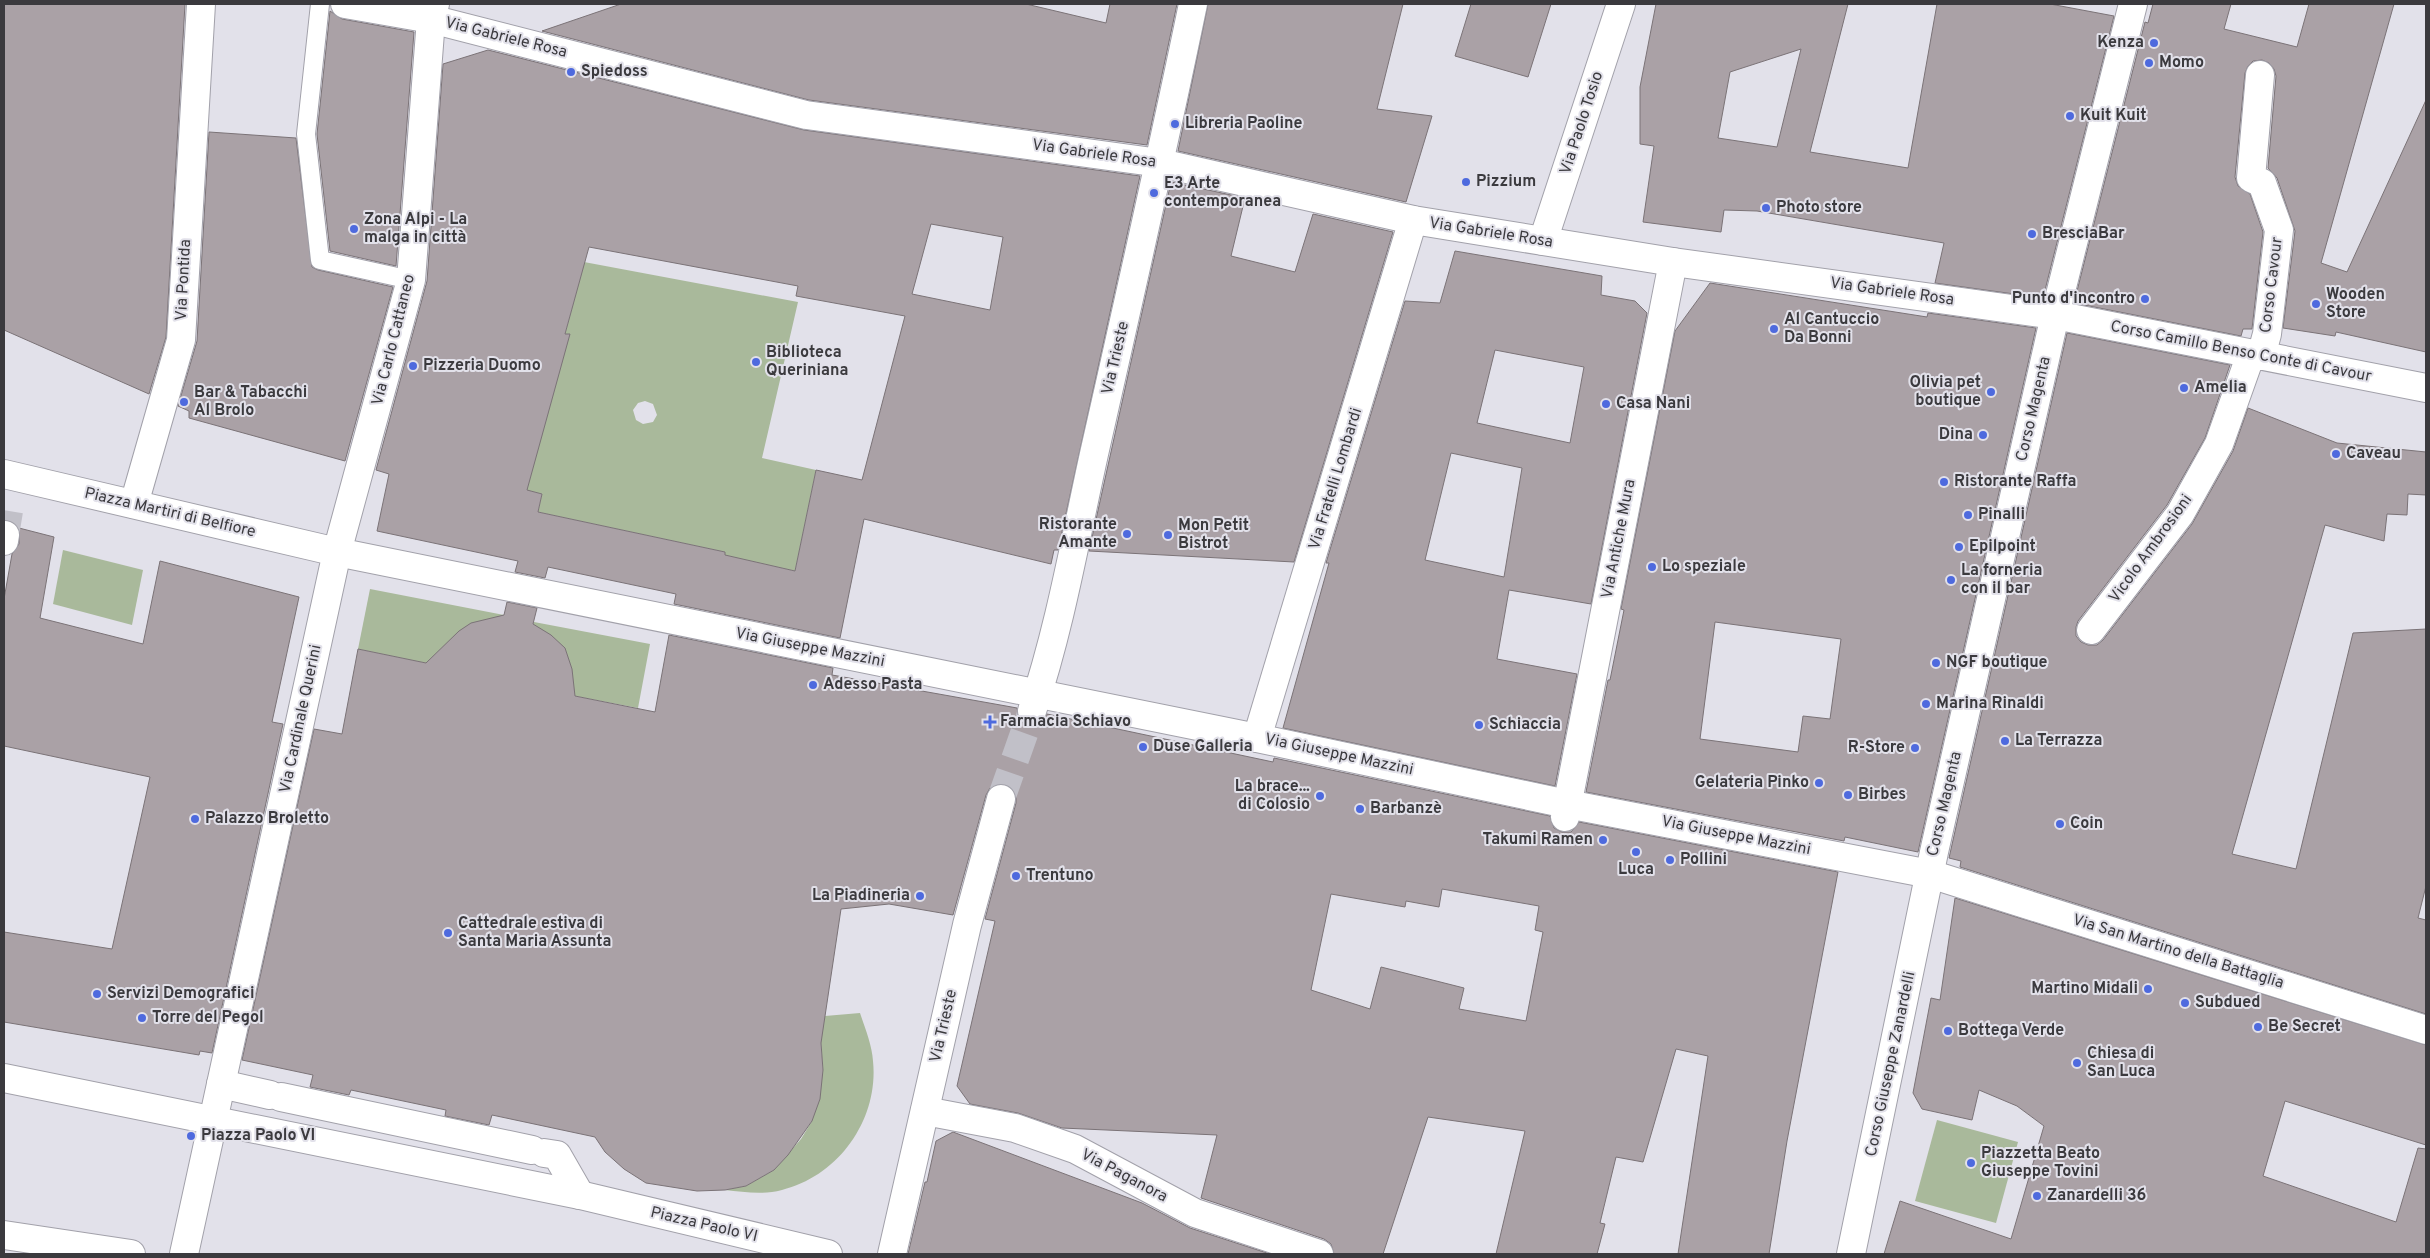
<svg xmlns="http://www.w3.org/2000/svg" width="2430" height="1258" font-family="Overpass,sans-serif">
<style>
.green{fill:#a9b99b;fill-rule:evenodd}
.building{fill:#aaa1a6;stroke:#7b7377;fill-rule:evenodd}
.lines{fill:none;stroke-linecap:round;stroke-linejoin:round}
.street-tunnel{stroke:#c1c0c8;stroke-width:28;stroke-dasharray:28 14;stroke-linecap:butt}
.lane-casing{stroke:#a2a1aa;stroke-width:20}
.street-casing{stroke:#a2a1aa;stroke-width:30}
.lane{stroke:#fff;stroke-width:18}
.street{stroke:#fff;stroke-width:28}
.poi-dot{fill:#4e6ade;stroke:#e2e1ea;stroke-width:2}
.labels{text-anchor:middle;dominant-baseline:central;stroke-width:4;stroke-linejoin:round;paint-order:stroke}
.street-label{font-size:16px;fill:#3b3a3e;stroke:#e2e1ea}
.poi-label{font-size:16px;font-weight:bold;fill:#3b3a3e;stroke:#e2e1ea;text-anchor:start}
</style>
<rect width="100%" height="100%" fill="#e2e1ea"/>
<g class="green">
<path d="M584 262 798 302 762 458 816 470 795 571 725 556V552L538 512 542 494 525 490 569 334H565ZM645 401 653 404 657 415 653 422 643 424 636 420 633 410 638 403Z"/>
<polygon points="63,550 143,570 132,625 53,604"/>
<polygon points="370,589 504,615 503,618 434,665 358,649"/>
<polygon points="534,622 650,644 638,708 575,696 533,624"/>
<path d="M807 1012 825 1016 860 1013C865 1028 872 1045 873 1061 879 1119 839 1176 782 1190 763 1195 744 1192 725 1190L746 1186 774 1170 801 1139 812 1121 823 1070 821 1043Z"/>
<polygon points="1937,1120 2018,1142 1996,1223 1915,1201"/>
</g>
<g class="building">
<polygon points="4,4 185,4 166,337 149,394 4,330"/>
<polygon points="621,4 1026,4 1106,23 1110,4 1177,4 1147,145 809,100 542,31"/>
<polygon points="1208,4 1403,4 1377,109 1432,116 1406,202 1178,151"/>
<polygon points="1471,4 1551,4 1528,77 1455,56"/>
<path d="M1656 4H1848L1810 152 1908 168 1937 4H2050L2114 16 2043 298 1935 283 1944 243 1757 211 1724 210 1721 232 1643 222 1654 146 1640 144V87ZM1801 49 1777 147 1718 138 1730 72Z"/>
<polygon points="2153,4 2231,4 2224,29 2297,47 2309,4 2394,4 2321,263 2347,272 2426,100 2426,352 2336,332 2335,336 2283,328 2295,231 2277,178 2268,168 2276,76 2274,69 2269,63 2262,60 2253,61 2248,66 2245,73 2235,177 2238,186 2250,194 2263,232 2252,329 2243,329 2241,336 2074,303 2145,22 2148,23"/>
<polygon points="330,11 342,19 414,32 396,266 330,251 317,134"/>
<path d="M488 50 804 130 1140 176 1058 550H1054L1051 564 864 519 840 638 674 604 676 594 548 567 545 578 515 572 518 561 377 531 389 474 376 470 427 281 443 64ZM931 224 1003 237 990 310 912 294ZM589 247 798 286 796 296 905 316 862 480 816 470 795 571 725 555V552L538 512 542 494 527 490 570 334H565Z"/>
<polygon points="209,132 296,138 312,267 318,270 393,287 345,461 189,418 189,411 178,406 197,341"/>
<polygon points="1171,182 1245,198 1231,256 1295,272 1313,214 1393,232 1294,562 1089,551"/>
<path d="M1455 251 1602 276 1601 295 1635 301 1647 313 1591 604 1509 590 1497 659 1577 674 1555 786 1283 728 1329 563H1326L1405 301 1440 303ZM1495 350 1584 367 1570 443 1477 423ZM1451 453 1522 468 1504 577 1425 560Z"/>
<path d="M1710 283 1927 317 1928 313 2036 328 1918 852 1845 837 1844 841 1586 792 1608 680H1610L1624 610 1621 609 1675 331ZM1715 622 1841 639 1830 719 1803 716 1798 752 1700 739Z"/>
<polygon points="2067,333 2230,365 2205,438 2167,505 2078,621 2076,627 2076,636 2081,642 2088,645 2097,645 2103,640 2192,524 2233,451 2248,408 2337,443 2426,452 2426,495 2408,494 2407,515 2387,514 2384,541 2325,525 2232,854 2296,869 2353,633 2426,629 2426,886 2418,918 2426,920 2426,1014 1960,867 1961,861 1949,858"/>
<polygon points="19,528 54,537 40,618 143,644 160,561 299,597 272,722 283,724 212,1053 200,1051 199,1055 4,1022 4,932 112,949 150,777 4,746 4,599 12,554 19,544"/>
<path d="M507 602 537 608 533 624 551 635 565 648 572 669 575 696 655 712 669 635 833 668 832 675 1006 706 1017 708 1020 721 1028 726H1035L1042 723 1047 714 1273 762 1274 758 1550 816 1554 828 1562 832H1571L1579 822 1838 872 1787 1141 1769 1254H1678L1708 1056 1676 1049 1643 1162 1616 1157 1600 1223 1605 1224 1597 1254H1496L1525 1131 1428 1117 1383 1254H1334L1331 1244 1324 1239 1201 1198 1217 1135 1062 1128 1018 1113 970 1104 957 1086 995 921 985 919 1016 803V795L1012 788 1005 784H997L990 788 986 795 953 915 889 904 841 909 821 1043 823 1070 820 1099 812 1121 788 1155 774 1170 746 1186 725 1190 697 1191 646 1183 624 1169 605 1152 595 1137 492 1115 489 1125 445 1116 446 1110 351 1090 349 1095 310 1087 313 1075 242 1060 314 729 342 734 358 649 426 663 459 631 471 623 504 615ZM1442 889 1539 906 1535 930 1543 932 1526 1021 1459 1009 1464 988 1381 967 1370 1009 1311 990 1331 894 1405 907 1406 901 1439 907Z"/>
<polygon points="1955,898 2426,1045 2426,1145 2285,1101 2263,1176 2396,1222 2418,1148 2426,1149 2426,1254 1884,1254 1900,1201 2011,1239 2044,1126 2017,1106 1979,1090 1972,1120 1922,1109 1913,1093 1931,998 1940,1000"/>
<polygon points="953,1132 1142,1203 1190,1228 1270,1254 908,1254 925,1182 927,1182 936,1141"/>
</g>
<g class="lines">
<g class="street-tunnel">
<polyline points="5,535 9,511"/>
<polyline points="1001,799 1032,711"/>
</g>
<defs>
<polyline id="lane" points="320,4 306,134 320,260 411,280"/>
<g id="street">
<polyline points="345,4 431,19 806,115 1160,163 1413,220 1673,262 2055,315 2426,388"/>
<polyline points="2260,75 2251,178 2262,183 2279,230 2267,334 2261,356"/>
<polyline points="1543,241 1621,4"/>
<polyline points="4,474 337,552 1257,738 1567,804 1930,874 2426,1030"/>
<polyline points="134,504 181,340 201,4"/>
<polyline points="4,541 5,535"/>
<polyline points="2091,630 2180,514 2219,444 2251,354"/>
<path d="M1032 711C1060 628 1075 540 1094 454 1128 304 1162 154 1193 4"/>
<polyline points="1257,738 1413,220"/>
<polyline points="1565,817 1673,262"/>
<polyline points="4,1078 580,1195 828,1254"/>
<polyline points="221,1084 270,1095"/>
<polyline points="281,1097 532,1150"/>
<polyline points="925,1111 1015,1128 1075,1149 1195,1213 1319,1254"/>
<polyline points="544,1153 557,1155 580,1195"/>
<polyline points="4,1235 131,1254"/>
<polyline points="184,1254 337,552 411,280 431,19 435,4"/>
<polyline points="892,1254 967,925 1001,799"/>
<polyline points="1851,1254 1934,852 2055,315 2133,4"/>
</g>
</defs>
<use href="#lane" class="lane-casing"/>
<use href="#street" class="street-casing"/>
<use href="#lane" class="lane"/>
<use href="#street" class="street"/>
</g>
<g class="poi-dot">
<circle cx="2154" cy="43" r="5"/>
<circle cx="2149" cy="63" r="5"/>
<circle cx="571" cy="72" r="5"/>
<circle cx="2070" cy="116" r="5"/>
<circle cx="1175" cy="124" r="5"/>
<circle cx="1466" cy="182" r="5"/>
<circle cx="1154" cy="193" r="5"/>
<circle cx="1766" cy="208" r="5"/>
<circle cx="354" cy="229" r="5"/>
<circle cx="2032" cy="234" r="5"/>
<circle cx="2145" cy="299" r="5"/>
<circle cx="2316" cy="304" r="5"/>
<circle cx="1774" cy="329" r="5"/>
<circle cx="756" cy="362" r="5"/>
<circle cx="413" cy="366" r="5"/>
<circle cx="2184" cy="388" r="5"/>
<circle cx="1991" cy="392" r="5"/>
<circle cx="184" cy="402" r="5"/>
<circle cx="1606" cy="404" r="5"/>
<circle cx="1983" cy="435" r="5"/>
<circle cx="2336" cy="454" r="5"/>
<circle cx="1944" cy="482" r="5"/>
<circle cx="1968" cy="515" r="5"/>
<circle cx="1127" cy="534" r="5"/>
<circle cx="1168" cy="535" r="5"/>
<circle cx="1959" cy="547" r="5"/>
<circle cx="1652" cy="567" r="5"/>
<circle cx="1951" cy="580" r="5"/>
<circle cx="1936" cy="663" r="5"/>
<circle cx="813" cy="685" r="5"/>
<circle cx="1926" cy="704" r="5"/>
<path d="M987.5 714.5h5v5h5v5h-5v5h-5v-5h-5v-5h5z"/>
<circle cx="1479" cy="725" r="5"/>
<circle cx="2005" cy="741" r="5"/>
<circle cx="1143" cy="747" r="5"/>
<circle cx="1915" cy="748" r="5"/>
<circle cx="1819" cy="783" r="5"/>
<circle cx="1848" cy="795" r="5"/>
<circle cx="1320" cy="796" r="5"/>
<circle cx="1360" cy="809" r="5"/>
<circle cx="195" cy="819" r="5"/>
<circle cx="2060" cy="824" r="5"/>
<circle cx="1603" cy="840" r="5"/>
<circle cx="1636" cy="852" r="5"/>
<circle cx="1670" cy="860" r="5"/>
<circle cx="1016" cy="876" r="5"/>
<circle cx="920" cy="896" r="5"/>
<circle cx="448" cy="933" r="5"/>
<circle cx="2148" cy="989" r="5"/>
<circle cx="97" cy="994" r="5"/>
<circle cx="2185" cy="1003" r="5"/>
<circle cx="142" cy="1018" r="5"/>
<circle cx="2258" cy="1027" r="5"/>
<circle cx="1948" cy="1031" r="5"/>
<circle cx="2077" cy="1063" r="5"/>
<circle cx="191" cy="1136" r="5"/>
<circle cx="1971" cy="1163" r="5"/>
<circle cx="2037" cy="1196" r="5"/>
</g>
<g class="labels">
<g class="street-label">
<text transform="translate(506 38) rotate(14)">Via Gabriele Rosa</text>
<text transform="translate(1582 123) rotate(-72)">Via Paolo Tosio</text>
<text transform="translate(1094 154) rotate(8)">Via Gabriele Rosa</text>
<text transform="translate(1491 233) rotate(9)">Via Gabriele Rosa</text>
<text transform="translate(184 280) rotate(-87)">Via Pontida</text>
<text transform="translate(2272 285) rotate(-83)">Corso Cavour</text>
<text transform="translate(1892 292) rotate(8)">Via Gabriele Rosa</text>
<text transform="translate(394 340) rotate(-76)">Via Carlo Cattaneo</text>
<text transform="translate(2241 352) rotate(11)">Corso Camillo Benso Conte di Cavour</text>
<text transform="translate(1116 358) rotate(-77)">Via Trieste</text>
<text transform="translate(2034 409) rotate(-77)">Corso Magenta</text>
<text transform="translate(1336 479) rotate(-73)">Via Fratelli Lombardi</text>
<text transform="translate(170 513) rotate(13)">Piazza Martiri di Belfiore</text>
<text transform="translate(1619 539) rotate(-79)">Via Antiche Mura</text>
<text transform="translate(2151 549) rotate(-54)">Vicolo Ambrosioni</text>
<text transform="translate(810 648) rotate(11)">Via Giuseppe Mazzini</text>
<text transform="translate(301 719) rotate(-78)">Via Cardinale Querini</text>
<text transform="translate(1339 755) rotate(12)">Via Giuseppe Mazzini</text>
<text transform="translate(1945 804) rotate(-77)">Corso Magenta</text>
<text transform="translate(1736 836) rotate(11)">Via Giuseppe Mazzini</text>
<text transform="translate(2178 952) rotate(17)">Via San Martino della Battaglia</text>
<text transform="translate(944 1026) rotate(-77)">Via Trieste</text>
<text transform="translate(1891 1064) rotate(-78)">Corso Giuseppe Zanardelli</text>
<text transform="translate(1124 1176) rotate(28)">Via Paganora</text>
<text transform="translate(704 1225) rotate(13)">Piazza Paolo VI</text>
</g>
<g class="poi-label">
<text x="2144" y="43" text-anchor="end">Kenza</text>
<text x="2159" y="63">Momo</text>
<text x="581" y="72">Spiedoss</text>
<text x="2080" y="116">Kuit Kuit</text>
<text x="1185" y="124">Libreria Paoline</text>
<text x="1476" y="182">Pizzium</text>
<text x="1164" y="184">E3 Arte<tspan x="1164" dy="18">contemporanea</tspan></text>
<text x="1776" y="208">Photo store</text>
<text x="364" y="220">Zona Alpi - La<tspan x="364" dy="18">malga in città</tspan></text>
<text x="2042" y="234">BresciaBar</text>
<text x="2326" y="295">Wooden<tspan x="2326" dy="18">Store</tspan></text>
<text x="2135" y="299" text-anchor="end">Punto d'incontro</text>
<text x="1784" y="320">Al Cantuccio<tspan x="1784" dy="18">Da Bonni</tspan></text>
<text x="766" y="353">Biblioteca<tspan x="766" dy="18">Queriniana</tspan></text>
<text x="423" y="366">Pizzeria Duomo</text>
<text x="1981" y="383" text-anchor="end">Olivia pet<tspan x="1981" dy="18">boutique</tspan></text>
<text x="2194" y="388">Amelia</text>
<text x="194" y="393">Bar &amp; Tabacchi<tspan x="194" dy="18">Al Brolo</tspan></text>
<text x="1616" y="404">Casa Nani</text>
<text x="1973" y="435" text-anchor="end">Dina</text>
<text x="2346" y="454">Caveau</text>
<text x="1954" y="482">Ristorante Raffa</text>
<text x="1978" y="515">Pinalli</text>
<text x="1117" y="525" text-anchor="end">Ristorante<tspan x="1117" dy="18">Amante</tspan></text>
<text x="1178" y="526">Mon Petit<tspan x="1178" dy="18">Bistrot</tspan></text>
<text x="1969" y="547">Epilpoint</text>
<text x="1662" y="567">Lo speziale</text>
<text x="1961" y="571">La forneria<tspan x="1961" dy="18">con il bar</tspan></text>
<text x="1946" y="663">NGF boutique</text>
<text x="823" y="685">Adesso Pasta</text>
<text x="1936" y="704">Marina Rinaldi</text>
<text x="1000" y="722">Farmacia Schiavo</text>
<text x="1489" y="725">Schiaccia</text>
<text x="2015" y="741">La Terrazza</text>
<text x="1153" y="747">Duse Galleria</text>
<text x="1905" y="748" text-anchor="end">R-Store</text>
<text x="1809" y="783" text-anchor="end">Gelateria Pinko</text>
<text x="1310" y="787" text-anchor="end">La brace...<tspan x="1310" dy="18">di Colosio</tspan></text>
<text x="1858" y="795">Birbes</text>
<text x="1370" y="809">Barbanzè</text>
<text x="205" y="819">Palazzo Broletto</text>
<text x="2070" y="824">Coin</text>
<text x="1593" y="840" text-anchor="end">Takumi Ramen</text>
<text x="1680" y="860">Pollini</text>
<text x="1636" y="870" text-anchor="middle">Luca</text>
<text x="1026" y="876">Trentuno</text>
<text x="910" y="896" text-anchor="end">La Piadineria</text>
<text x="458" y="924">Cattedrale estiva di<tspan x="458" dy="18">Santa Maria Assunta</tspan></text>
<text x="2138" y="989" text-anchor="end">Martino Midali</text>
<text x="107" y="994">Servizi Demografici</text>
<text x="2195" y="1003">Subdued</text>
<text x="152" y="1018">Torre del Pegol</text>
<text x="2268" y="1027">Be Secret</text>
<text x="1958" y="1031">Bottega Verde</text>
<text x="2087" y="1054">Chiesa di<tspan x="2087" dy="18">San Luca</tspan></text>
<text x="201" y="1136">Piazza Paolo VI</text>
<text x="1981" y="1154">Piazzetta Beato<tspan x="1981" dy="18">Giuseppe Tovini</tspan></text>
<text x="2047" y="1196">Zanardelli 36</text>
</g>
</g>
<rect width="2430" height="1258" fill="none" stroke="#3b3a3e" stroke-width="10"/>
</svg>
